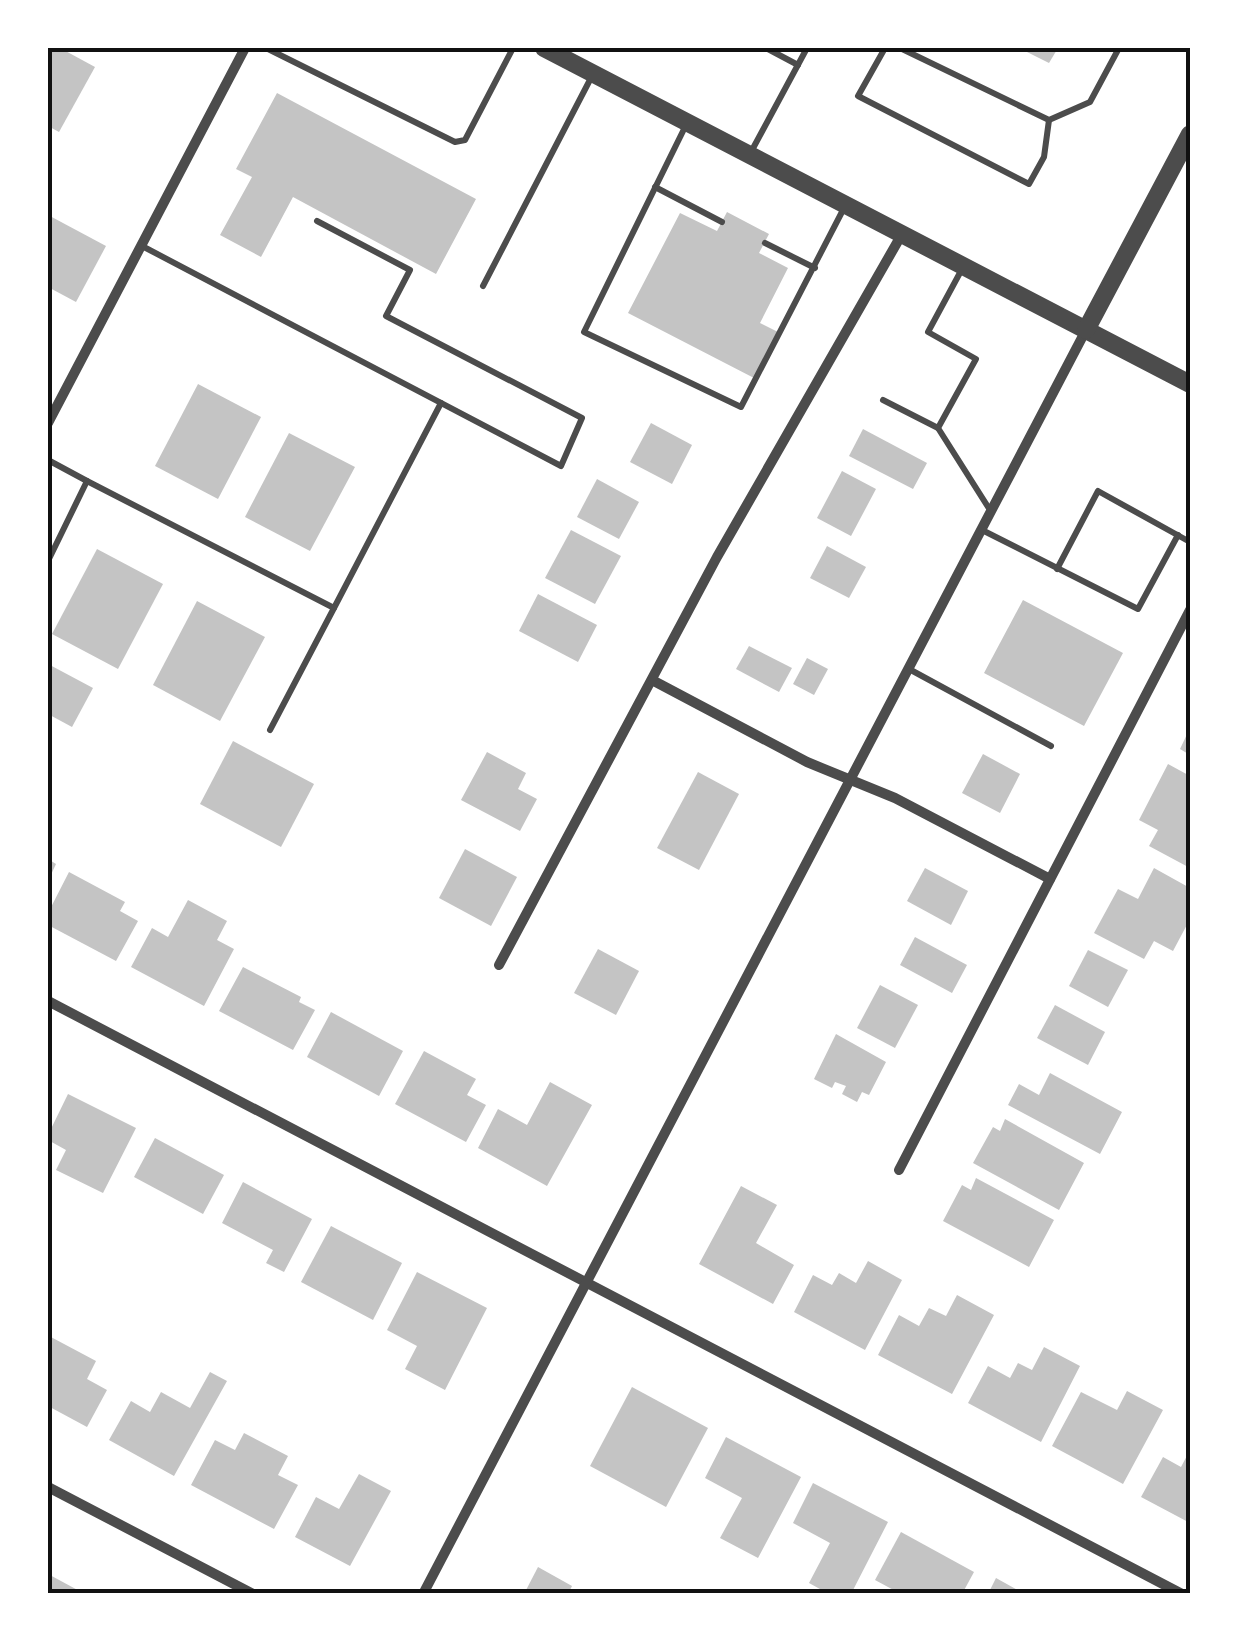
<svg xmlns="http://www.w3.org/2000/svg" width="1238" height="1641" font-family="Montserrat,sans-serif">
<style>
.building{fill:#c4c4c4}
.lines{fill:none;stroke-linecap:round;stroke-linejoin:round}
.service{stroke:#4c4c4c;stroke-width:6}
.minor{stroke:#4c4c4c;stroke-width:10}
.tertiary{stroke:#4c4c4c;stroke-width:18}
.neatline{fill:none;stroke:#111;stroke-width:4}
</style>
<rect width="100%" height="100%" fill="#fff"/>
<g class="building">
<polygon points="48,48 60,48 95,67 59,132 48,126"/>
<polygon points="1019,48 1058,48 1049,63"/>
<polygon points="277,93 476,199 436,274 293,197 261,257 220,235 252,177 236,169"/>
<polygon points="727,212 769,234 759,253 788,268 760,323 778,332 754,378 628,313 680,213 717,231"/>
<polygon points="48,215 106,246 76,302 48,287"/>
<polygon points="198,384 261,417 218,499 155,466"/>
<polygon points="651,423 692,445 672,484 630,462"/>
<polygon points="863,429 927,463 913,489 849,456"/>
<polygon points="289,433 355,467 310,551 245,517"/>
<polygon points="842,471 876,489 851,536 817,518"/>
<polygon points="597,479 639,502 619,539 577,517"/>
<polygon points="571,530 621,556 595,604 545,578"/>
<polygon points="827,546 866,567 849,598 810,578"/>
<polygon points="97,549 163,584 118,669 52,634"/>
<polygon points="538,594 597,625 578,662 519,631"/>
<polygon points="1023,600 1123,653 1084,726 984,673"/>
<polygon points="197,601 265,637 220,721 153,685"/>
<polygon points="749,646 792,668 779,692 736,669"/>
<polygon points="807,658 828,669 814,695 793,684"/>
<polygon points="48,664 93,688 72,727 48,714"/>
<polygon points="1190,728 1190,755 1180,749"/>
<polygon points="233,741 314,784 281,847 200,804"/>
<polygon points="487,752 526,773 518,789 537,799 520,831 461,800"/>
<polygon points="983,754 1020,774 1000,813 962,793"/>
<polygon points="1168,764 1190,776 1190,868 1149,846 1158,830 1139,820"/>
<polygon points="698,772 739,794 699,870 657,848"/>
<polygon points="465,849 517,877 491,926 439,898"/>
<polygon points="48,859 56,864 48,881"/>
<polygon points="925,868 968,891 951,925 907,901"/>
<polygon points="1154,868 1190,888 1190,919 1173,951 1154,941 1144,959 1094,933 1118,889 1138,899"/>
<polygon points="69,872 125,902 120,911 138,921 116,961 48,925 48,913"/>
<polygon points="188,900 227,921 217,940 234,949 204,1006 131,967 152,928 168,937"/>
<polygon points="915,937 967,965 952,993 900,965"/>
<polygon points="598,949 639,971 616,1015 574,993"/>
<polygon points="1088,950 1128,970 1108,1007 1069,986"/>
<polygon points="243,967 301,997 299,1002 315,1010 293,1050 219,1011"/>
<polygon points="880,985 918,1005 895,1048 857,1028"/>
<polygon points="1055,1005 1105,1032 1088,1065 1037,1038"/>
<polygon points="331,1012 403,1051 379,1096 307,1057"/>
<polygon points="836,1034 886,1062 869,1095 862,1092 857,1102 842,1094 846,1086 835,1082 832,1088 814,1079"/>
<polygon points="424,1051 476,1079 467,1095 486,1105 466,1142 395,1104"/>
<polygon points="1050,1073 1122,1112 1100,1154 1008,1105 1019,1084 1039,1095"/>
<polygon points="550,1082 592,1105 547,1186 478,1148 498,1109 527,1125"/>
<polygon points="68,1094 136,1128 103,1193 56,1170 66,1150 48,1140 48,1135"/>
<polygon points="1005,1119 1084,1163 1059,1210 973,1163 993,1127 1000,1131"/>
<polygon points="155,1138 224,1175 203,1214 134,1177"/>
<polygon points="976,1178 1054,1220 1029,1267 943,1221 962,1185 971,1190"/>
<polygon points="243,1182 312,1219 284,1272 266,1263 273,1250 222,1223"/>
<polygon points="741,1186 777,1205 756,1243 794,1265 773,1304 699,1264"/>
<polygon points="331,1226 402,1263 373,1320 301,1282"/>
<polygon points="868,1261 902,1280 865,1350 794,1312 813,1275 832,1285 839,1273 856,1283"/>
<polygon points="417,1272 487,1308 445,1390 405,1369 417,1346 387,1330"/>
<polygon points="957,1295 994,1315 952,1394 878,1355 899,1315 919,1326 929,1308 946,1316"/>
<polygon points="49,1336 96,1361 87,1379 107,1390 87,1427 48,1406"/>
<polygon points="1044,1347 1080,1366 1041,1442 968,1403 988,1366 1010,1378 1018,1363 1032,1370"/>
<polygon points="210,1372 227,1381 174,1476 109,1440 131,1401 150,1412 161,1392 190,1408"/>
<polygon points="632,1387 708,1428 666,1507 590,1466"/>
<polygon points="1127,1391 1163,1410 1123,1484 1052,1446 1081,1392 1117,1410"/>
<polygon points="244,1433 288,1456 278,1475 298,1485 274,1529 191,1485 215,1440 235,1450"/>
<polygon points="726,1437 801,1477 758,1558 720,1538 742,1498 705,1478"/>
<polygon points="1190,1450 1190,1523 1141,1497 1163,1457 1181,1467"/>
<polygon points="359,1474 391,1491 350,1566 295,1537 316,1497 339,1509"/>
<polygon points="813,1483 888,1522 851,1594 829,1594 809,1583 830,1543 793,1523"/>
<polygon points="901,1532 974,1572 962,1594 901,1594 875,1580"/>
<polygon points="538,1567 572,1586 568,1594 524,1594"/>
<polygon points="48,1574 85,1594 48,1594"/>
<polygon points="996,1578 1025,1594 988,1594"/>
</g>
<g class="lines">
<g class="service">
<polyline points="266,48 455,142 465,140 513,48"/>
<polyline points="766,48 798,65"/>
<polyline points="885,48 858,96 1029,184 1044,157 1049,120"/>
<polyline points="900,48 1049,120 1090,102 1119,48"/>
<polyline points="687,123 584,332 741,407 844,208"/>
<polyline points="751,152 807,48"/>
<polyline points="655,187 722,222"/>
<polyline points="765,243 815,268"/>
<polyline points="142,246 561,466 582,418 386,316 410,270 317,221"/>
<polyline points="962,269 928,332 976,359 938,428 990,510"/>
<polyline points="483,286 593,74"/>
<polyline points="883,400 938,428"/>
<polyline points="48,460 87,481 48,561"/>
<polyline points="87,481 334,608 270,730"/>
<polyline points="982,530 1138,609 1178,535"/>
<polyline points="1057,569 1098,491 1190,542"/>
<polyline points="334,608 441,403"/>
<polyline points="909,669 1051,746"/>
</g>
<g class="minor">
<polyline points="48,423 245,48"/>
<polyline points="652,680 807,762 895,798 1050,879"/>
<polyline points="499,965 717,557 902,234"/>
<polyline points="48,1001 1182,1594"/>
<polyline points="899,1170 1190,610"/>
<polyline points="48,1487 253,1594"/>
<polyline points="423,1594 1086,330"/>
</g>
<g class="tertiary">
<polyline points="544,48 1190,384"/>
<polyline points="1086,330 1190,134"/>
</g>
</g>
<rect width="1238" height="1641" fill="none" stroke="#ffffff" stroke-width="100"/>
<rect x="50" y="50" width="1138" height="1541" class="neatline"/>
</svg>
